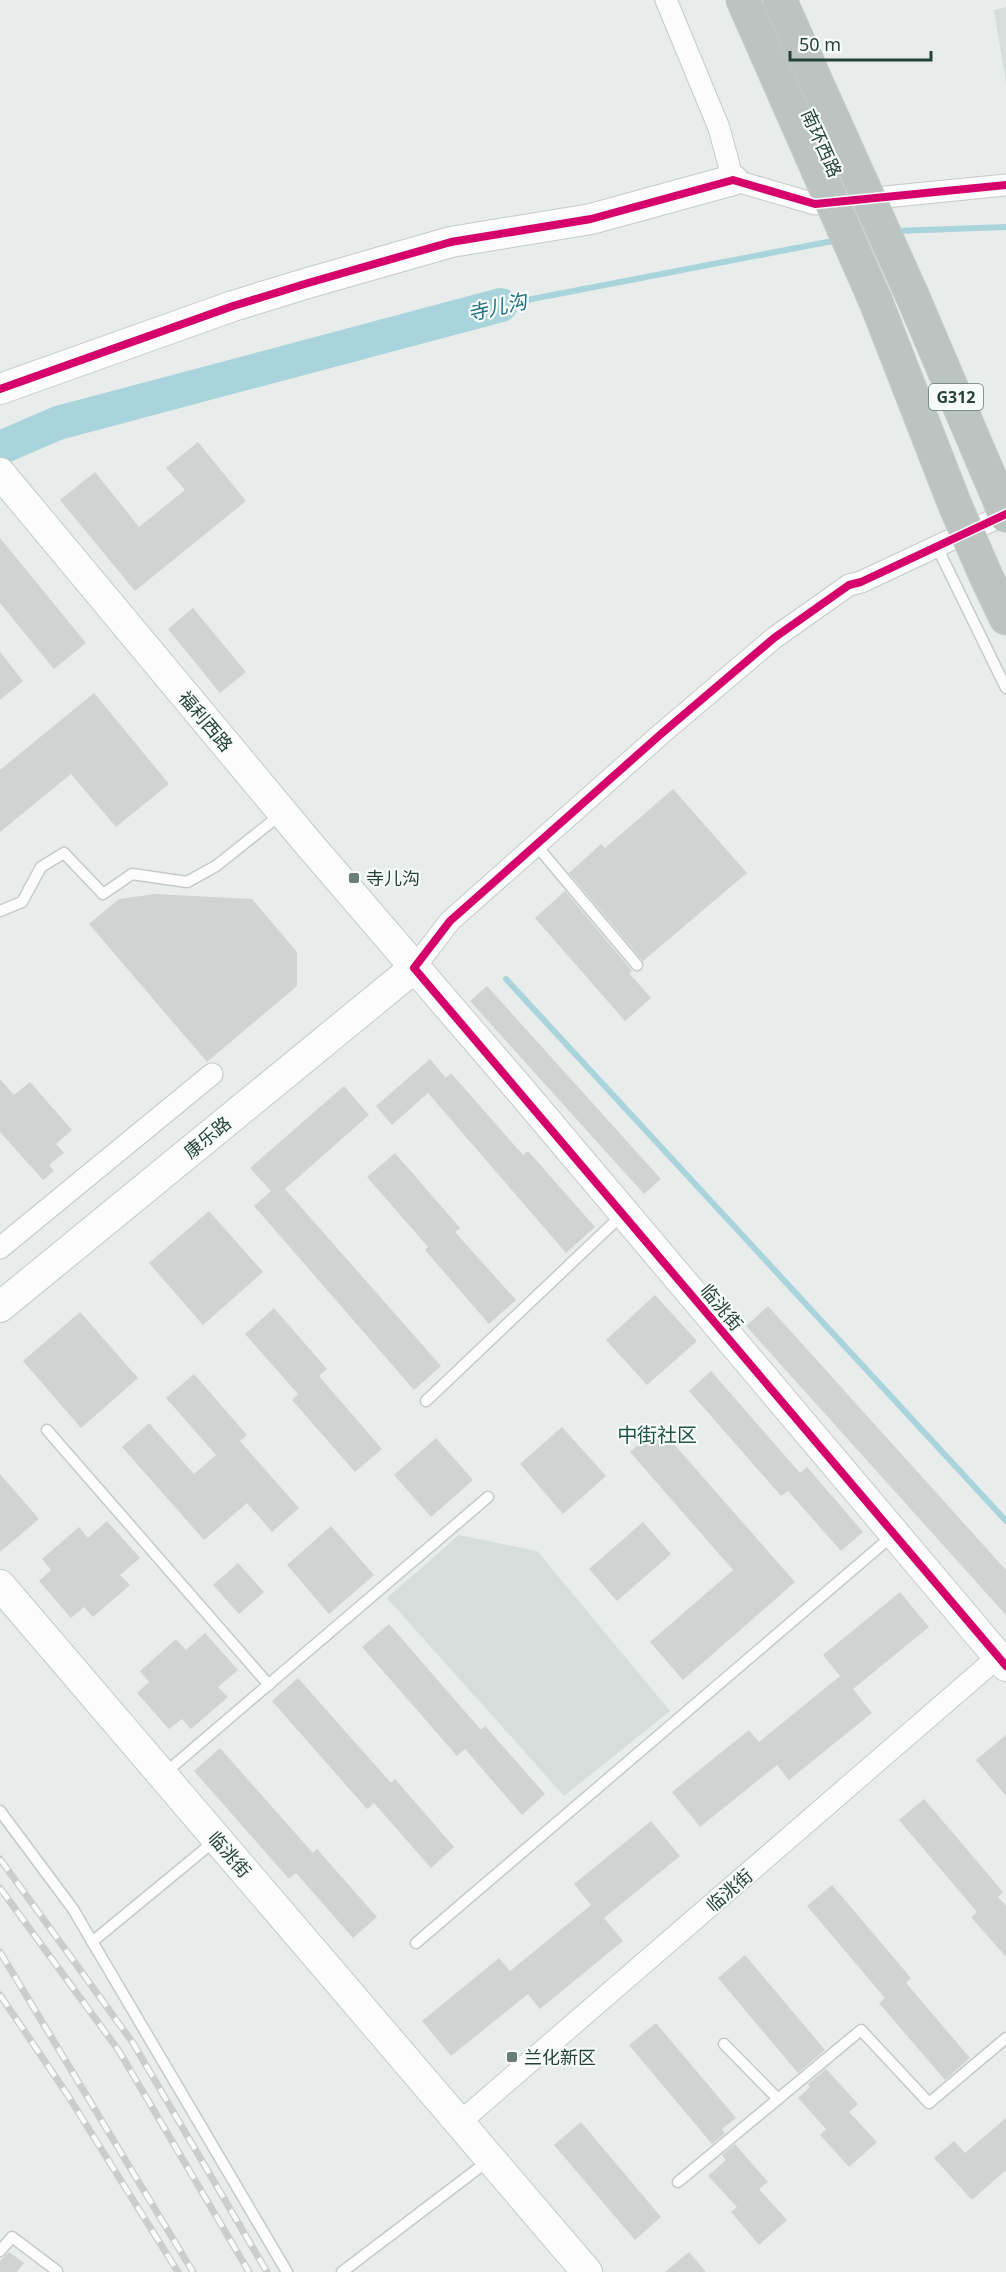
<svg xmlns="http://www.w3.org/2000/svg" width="1006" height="2272" font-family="'Noto Sans','Noto Sans SC',sans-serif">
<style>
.built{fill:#d6dedb}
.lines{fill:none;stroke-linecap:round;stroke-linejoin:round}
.stream{stroke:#a9d4db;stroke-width:6}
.river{stroke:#a9d4db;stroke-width:34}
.building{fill:#cfd4d2}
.lane-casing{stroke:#c5cac8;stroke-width:13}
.street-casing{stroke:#c5cac8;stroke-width:23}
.secondary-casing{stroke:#c3cbc8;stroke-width:32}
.highway-casing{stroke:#c3ccc9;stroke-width:35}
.lane{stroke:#fcfcfc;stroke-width:10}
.street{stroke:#fcfcfc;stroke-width:21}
.secondary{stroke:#fcfcfc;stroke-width:30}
.highway{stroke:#bcc4c2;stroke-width:33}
.rail-casing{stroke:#c9cdcc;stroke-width:7}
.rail{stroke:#f7fbf9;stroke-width:4.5;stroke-dasharray:14;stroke-linecap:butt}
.highway-bridge-casing{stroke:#c3ccc9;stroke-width:35;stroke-linecap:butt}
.highway-bridge{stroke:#bcc4c2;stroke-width:33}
.cycleway-casing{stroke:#f7fbf9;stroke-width:11}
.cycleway{stroke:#d6006c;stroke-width:8}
.poi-dot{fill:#697e78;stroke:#f7fbf9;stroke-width:2}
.labels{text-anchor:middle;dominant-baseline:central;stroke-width:4.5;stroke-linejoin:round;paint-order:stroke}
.shield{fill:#f7fbf9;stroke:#637a73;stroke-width:1.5}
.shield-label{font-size:16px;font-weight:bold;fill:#24423a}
.street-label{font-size:18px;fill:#24423a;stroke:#f7fbf9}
.poi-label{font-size:18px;fill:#24423a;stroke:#f7fbf9;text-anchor:start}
.water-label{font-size:20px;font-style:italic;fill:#1c6f80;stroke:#f7fbf9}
.neighbourhood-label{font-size:20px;fill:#1f5548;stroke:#f7fbf9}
</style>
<rect width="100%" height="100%" fill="#e8edeb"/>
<g class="built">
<polygon points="1006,7 1006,83 994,10"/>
<polygon points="459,1535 537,1551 670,1711 564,1796 387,1598"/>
</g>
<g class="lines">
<g class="stream">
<polyline points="896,231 1006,227"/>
<polyline points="501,305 838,240"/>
<polyline points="506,979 1006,1521"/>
</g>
<polyline class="river" points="0,448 58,423 501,305"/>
</g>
<g class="building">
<polygon points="198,442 246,501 135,591 60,500 95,472 139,527 185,490 166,468"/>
<polygon points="0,538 86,643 54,669 0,603"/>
<polygon points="193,608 246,672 220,693 168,629"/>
<polygon points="0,652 23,681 0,700"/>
<polygon points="94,693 169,784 116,827 71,774 0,832 0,770"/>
<polygon points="673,789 747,873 643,961 569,873 601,844 605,848"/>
<polygon points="565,891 632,971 629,973 651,998 625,1021 535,918"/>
<polygon points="155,894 252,899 297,952 297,986 207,1062 89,924 119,899"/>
<polygon points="487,986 661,1179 644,1194 470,1001"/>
<polygon points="430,1059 446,1078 451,1073 523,1155 528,1151 595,1227 566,1253 428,1093 392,1125 376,1106"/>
<polygon points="0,1079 14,1095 30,1082 72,1130 56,1144 64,1153 49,1165 54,1171 43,1180 0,1132"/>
<polygon points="344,1086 369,1115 285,1189 441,1366 414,1390 254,1206 271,1191 250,1168"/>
<polygon points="395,1153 460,1228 455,1232 516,1300 489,1324 425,1250 428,1247 367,1177"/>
<polygon points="209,1211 263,1272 203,1325 149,1263"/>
<polygon points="655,1295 697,1341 647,1385 606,1340"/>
<polygon points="768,1306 1006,1570 1006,1615 746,1326"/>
<polygon points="274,1308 327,1369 319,1376 382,1449 355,1472 292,1400 298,1394 245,1334"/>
<polygon points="80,1312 138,1378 81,1428 23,1361"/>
<polygon points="711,1371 800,1473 807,1467 863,1532 841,1551 788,1491 781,1496 689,1391"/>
<polygon points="194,1374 247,1435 240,1441 299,1508 272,1532 247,1503 204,1540 122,1447 149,1423 194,1474 216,1455 166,1398"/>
<polygon points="562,1427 606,1476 563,1514 520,1464"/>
<polygon points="659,1427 795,1582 683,1680 650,1642 733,1570 630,1452"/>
<polygon points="436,1438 473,1480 431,1517 394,1475"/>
<polygon points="0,1474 39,1519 0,1552"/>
<polygon points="107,1521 140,1558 120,1575 130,1585 93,1617 84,1607 71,1618 39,1581 51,1570 42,1559 79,1527 88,1538"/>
<polygon points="643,1522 671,1554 617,1601 589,1569"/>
<polygon points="331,1526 374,1575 329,1614 287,1565"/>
<polygon points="238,1563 264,1592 239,1614 213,1585"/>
<polygon points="900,1592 929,1627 853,1689 872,1713 789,1780 777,1765 700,1827 672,1792 749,1730 759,1742 840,1676 823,1655"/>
<polygon points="389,1624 481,1730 485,1726 545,1794 522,1815 465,1749 457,1756 362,1647"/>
<polygon points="205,1633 238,1670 218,1687 228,1697 191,1729 182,1719 169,1729 137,1693 149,1682 140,1671 176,1639 186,1650"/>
<polygon points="298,1678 391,1783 395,1779 454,1847 431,1868 374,1803 367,1809 272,1701"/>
<polygon points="1006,1735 1006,1796 976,1760"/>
<polygon points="220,1748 313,1853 317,1849 377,1917 353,1938 296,1873 289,1879 194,1771"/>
<polygon points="924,1799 1003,1892 998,1897 1006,1906 1006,1957 971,1917 977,1912 899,1820"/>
<polygon points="651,1821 680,1856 604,1918 623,1941 540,2009 528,1994 451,2056 422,2021 499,1958 510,1971 591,1905 574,1884"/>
<polygon points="832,1885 911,1978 906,1983 970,2058 945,2080 879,2003 885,1998 807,1906"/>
<polygon points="745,1955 825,2050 798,2073 718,1978"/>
<polygon points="656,2023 736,2118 722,2129 725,2133 712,2144 629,2045"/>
<polygon points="826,2069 858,2104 849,2112 877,2142 849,2167 820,2135 826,2129 798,2098 810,2087 808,2084"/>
<polygon points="1006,2118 1006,2170 972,2200 934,2158 954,2141 965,2153"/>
<polygon points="581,2122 661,2217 635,2240 554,2145"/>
<polygon points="735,2144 768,2182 759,2189 787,2220 759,2245 731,2212 737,2207 708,2176 726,2160 722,2155"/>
<polygon points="9,2252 24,2263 17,2272 0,2272 0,2261"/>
<polygon points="689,2252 706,2272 665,2272"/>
</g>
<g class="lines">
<defs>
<g id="lane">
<polyline points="936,545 1006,688"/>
<polyline points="536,845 637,965"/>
<polyline points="0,911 22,902 41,867 64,853 103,894 132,874 187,882 216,866 280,815"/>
<polyline points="426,1401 624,1213"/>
<polyline points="47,1430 269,1685"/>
<polyline points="165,1773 488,1497"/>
<polyline points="0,1811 73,1909 287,2272"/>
<polyline points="92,1942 217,1839"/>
<polyline points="416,1943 892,1536"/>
<polyline points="724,2044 778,2099"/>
<polyline points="678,2182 861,2030 929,2103 1006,2038"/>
<polyline points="0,2251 12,2237 57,2271 56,2272"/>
<polyline points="342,2272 488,2161"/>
</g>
<g id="street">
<polyline points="666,0 719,128 733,180 815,204 1006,185"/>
<polyline points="414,968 450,921 661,734 774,638 849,585 861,582 1006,514"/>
<polyline points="0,1248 212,1074"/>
<polyline points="459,2123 998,1657"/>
</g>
<g id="secondary">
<polyline points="0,389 233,306 308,283 451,242 591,219 733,180"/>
<polyline points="0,473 308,843 522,1092 1006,1666"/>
<polyline points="0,1307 414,968"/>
<polyline points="0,1585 587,2272"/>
</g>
<g id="highway">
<polyline points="743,0 784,93"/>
<polyline points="780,0 818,86"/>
<polyline points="912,295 999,499"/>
<polyline points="876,302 955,505"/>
<polyline points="986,576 1006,618"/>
</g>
</defs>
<use href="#lane" class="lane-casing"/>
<use href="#street" class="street-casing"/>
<use href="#secondary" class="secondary-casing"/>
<use href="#highway" class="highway-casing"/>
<use href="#lane" class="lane"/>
<use href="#street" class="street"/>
<use href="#secondary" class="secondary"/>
<use href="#highway" class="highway"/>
<defs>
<g id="rail">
<polyline points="0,1859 133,2043 267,2272"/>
<polyline points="0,1888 119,2051 249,2272"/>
<polyline points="0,1952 193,2272"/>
<polyline points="0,1995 67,2094 178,2272"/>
</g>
</defs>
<use href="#rail" class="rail-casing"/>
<use href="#rail" class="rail"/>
<defs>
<g id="highway-bridge">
<polyline points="818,86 912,295"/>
<polyline points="784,93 876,302"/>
<polyline points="999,499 1006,516"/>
<polyline points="955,505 986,576"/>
</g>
</defs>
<use href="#highway-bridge" class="highway-bridge-casing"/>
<use href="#highway-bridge" class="highway-bridge"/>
<defs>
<g id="cycleway">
<polyline points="0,389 233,306 308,283 451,242 591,219 733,180 815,204 1006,185"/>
<polyline points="1006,514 861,582 849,585 774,638 661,734 450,921 414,968 1006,1666"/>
</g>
</defs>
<use href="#cycleway" class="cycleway-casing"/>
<use href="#cycleway" class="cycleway"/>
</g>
<g class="poi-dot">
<rect x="348" y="872" width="12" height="12" rx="3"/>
<rect x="506" y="2051" width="12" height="12" rx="3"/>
</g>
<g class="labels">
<rect class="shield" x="929" y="384" width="54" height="26" rx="4.5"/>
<g class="shield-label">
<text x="956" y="397">G312</text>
</g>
<g class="street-label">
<text transform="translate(822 143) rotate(66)">南环西路</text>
<text transform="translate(206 721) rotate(50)">福利西路</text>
<text transform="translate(207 1137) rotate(-39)">康乐路</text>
<text transform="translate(722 1307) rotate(50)">临洮街</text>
<text transform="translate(230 1854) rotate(49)">临洮街</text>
<text transform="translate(729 1890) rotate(-41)">临洮街</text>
</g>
<g class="poi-label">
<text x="366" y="878">寺儿沟</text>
<text x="524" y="2057">兰化新区</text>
</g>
<g class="water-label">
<text transform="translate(497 307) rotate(-13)">寺儿沟</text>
</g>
<g class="neighbourhood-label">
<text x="657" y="1434">中街社区</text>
</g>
</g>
<path d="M790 51v9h141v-9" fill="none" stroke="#24423a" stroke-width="3"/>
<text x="799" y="51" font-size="18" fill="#24423a" stroke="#f7fbf9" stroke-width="4.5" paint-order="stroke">50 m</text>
</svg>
